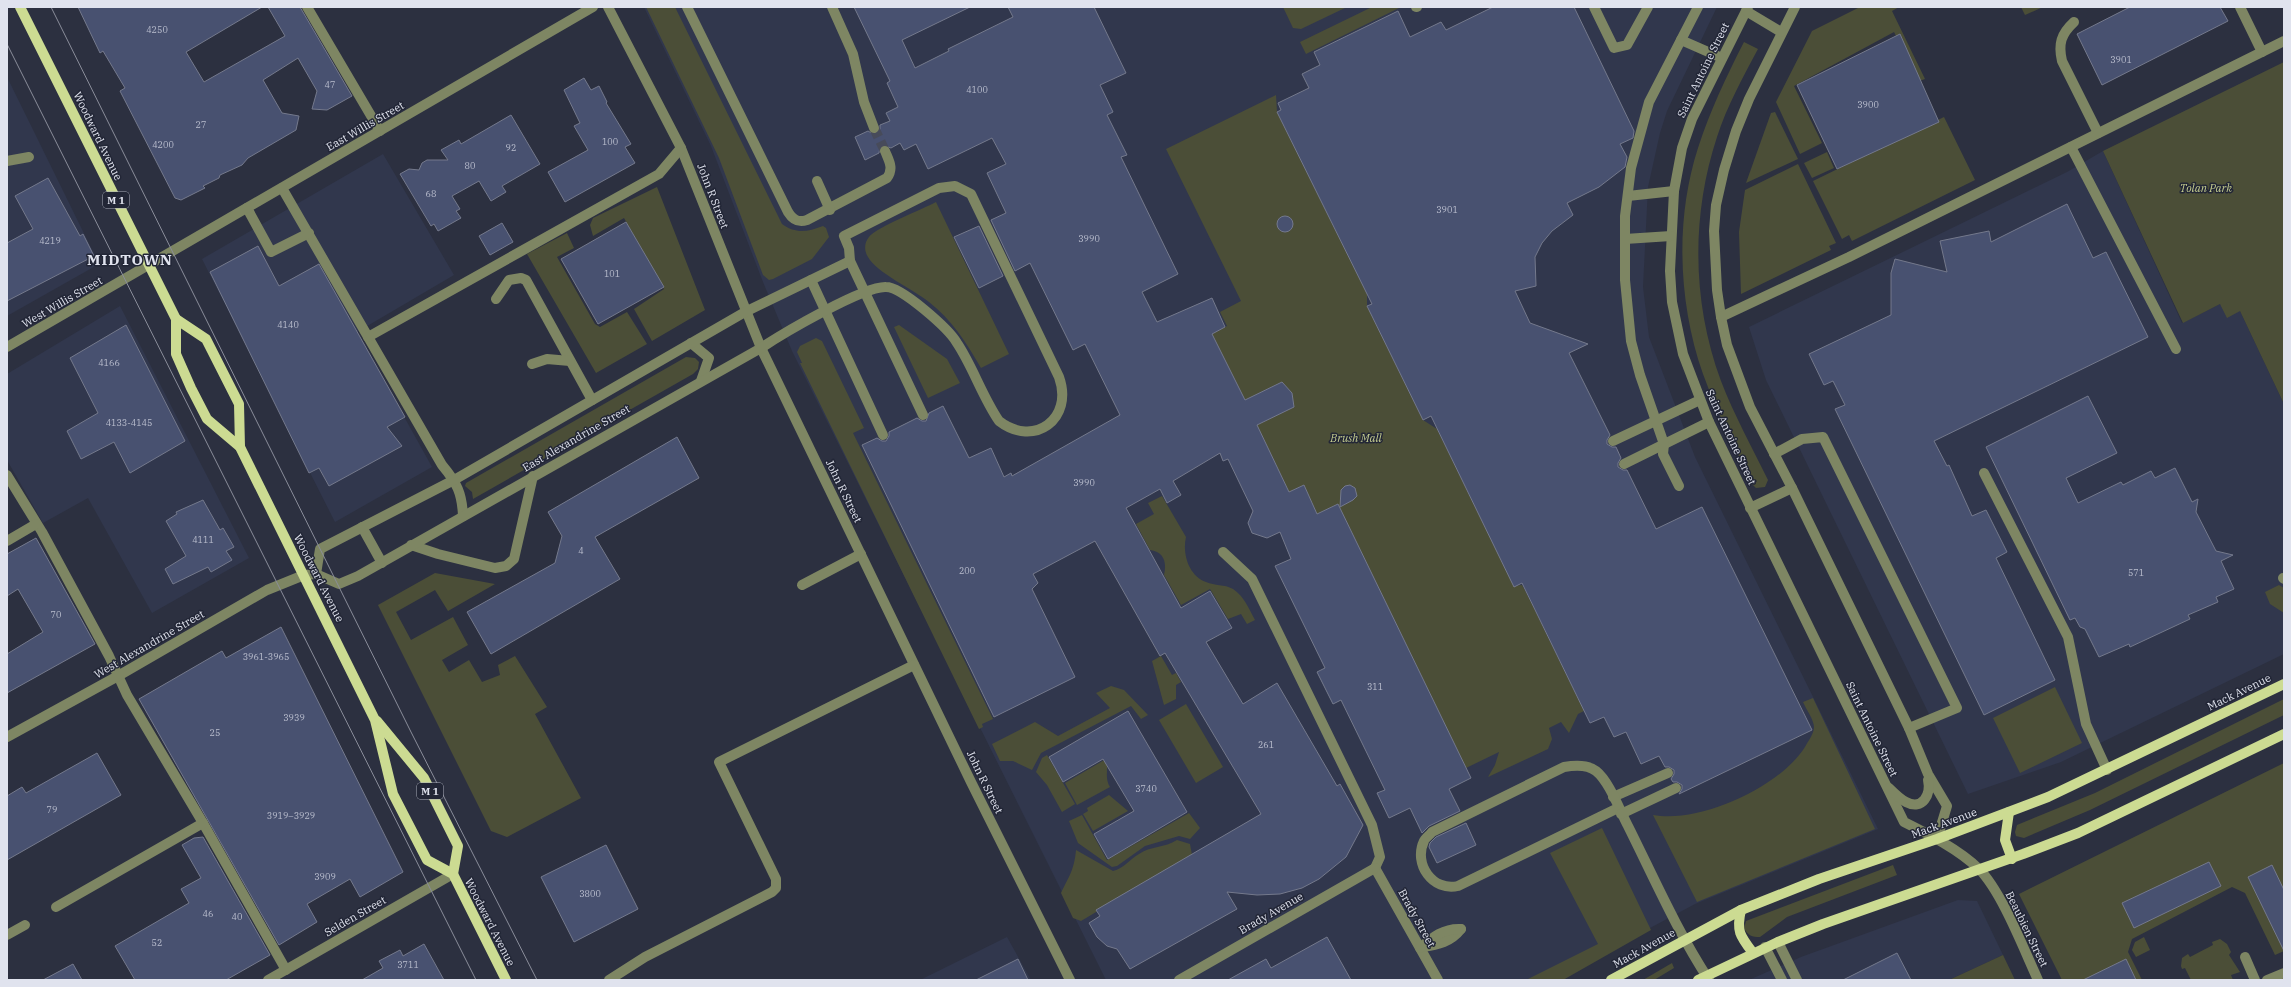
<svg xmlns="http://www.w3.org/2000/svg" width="2291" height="987" font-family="'IBM Plex Serif',serif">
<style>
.built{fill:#31374d}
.green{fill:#4b4e37}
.building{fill:#485170;stroke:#74798c}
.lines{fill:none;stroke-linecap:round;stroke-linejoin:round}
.minor-tunnel{stroke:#474b5a;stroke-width:10;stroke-dasharray:10 5;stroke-linecap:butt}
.minor{stroke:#7e8663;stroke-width:10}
.major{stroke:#ccdb92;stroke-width:10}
.tram{stroke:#8a8d9a;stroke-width:1}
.labels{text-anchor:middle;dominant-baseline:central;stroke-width:3;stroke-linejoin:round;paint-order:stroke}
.number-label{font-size:9px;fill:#babece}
.shield{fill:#222636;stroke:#a7aab7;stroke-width:1}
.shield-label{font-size:10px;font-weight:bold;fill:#e0e3ee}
.street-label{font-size:11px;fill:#e0e3ee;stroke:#222636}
.park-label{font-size:11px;font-style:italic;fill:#c5cd8f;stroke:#222636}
.district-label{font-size:15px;font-weight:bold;letter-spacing:1px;fill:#e0e3ee;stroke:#222636}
</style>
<rect width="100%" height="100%" fill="#2c3040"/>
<g class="built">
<polygon points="644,7 1717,7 1667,111 1660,133 1648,187 1643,287 1649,337 1695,457 1878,829 1695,904 1650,928 1562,980 1106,980 792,351 763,282 711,146"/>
<polygon points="7,77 99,264 7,316"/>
<polygon points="2103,151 2182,323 2220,304 2240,311 2284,404 2284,654 2061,762 1968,794 1766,380 1749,327 2067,172"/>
<polygon points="383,154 454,275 357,332 432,467 335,522 202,259"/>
<polygon points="120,306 249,558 152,613 88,498 43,523 7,460 7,374"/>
<polygon points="1958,900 1977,901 2003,955 1949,980 1749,980 1801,957"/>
<polygon points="1007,937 1031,980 920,980"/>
</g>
<g class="green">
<path d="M646 7H675L782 224C796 234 807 232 823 226L826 228 829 237 812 259 773 279 769 280 763 275 719 158Z"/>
<polygon points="1283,7 1347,7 1301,29 1293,28"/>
<polygon points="1372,7 1401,7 1306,54 1300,42"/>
<polygon points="1860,7 1899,7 1892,11 1925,79 1919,81 1894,32 1794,86 1822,143 1800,154 1776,102 1812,31"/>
<polygon points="2021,7 2043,7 2025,15"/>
<path d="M1744 42 1758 49C1743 77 1727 106 1717 137 1691 216 1692 303 1721 381 1734 415 1752 447 1768 480L1765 487 1756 488 1753 485C1735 448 1717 412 1703 374 1678 303 1675 219 1698 148 1710 111 1726 77 1744 42Z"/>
<polygon points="2284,62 2284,404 2240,311 2227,318 2220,304 2183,323 2103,151"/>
<polygon points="1276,95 1277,112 1367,294 1367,306 1423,420 1437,429 1514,586 1522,585 1526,592 1584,711 1578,714 1569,733 1561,722 1549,728 1552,739 1548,749 1488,777 1495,765 1499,752 1466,768 1338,504 1317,514 1304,485 1289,492 1257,425 1294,407 1292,393 1282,382 1245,400 1212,334 1227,326 1220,312 1241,301 1166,149"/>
<polygon points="1775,112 1798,159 1746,183 1771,113"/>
<polygon points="1944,117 1975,180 1852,241 1849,235 1842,239 1813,181"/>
<polygon points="1827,152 1834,168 1812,178 1804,163"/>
<polygon points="1798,164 1836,243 1829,246 1831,250 1741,294 1739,232 1745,190"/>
<polygon points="657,187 705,310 652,341 634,309 664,289 624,218 593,236 590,225 593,218"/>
<path d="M936 202 1009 354 981 368C966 342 952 320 929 302 913 289 877 273 868 257 864 251 864 243 869 237 875 228 923 209 936 202Z"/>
<polygon points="567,233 574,248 557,257 595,324 600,327 627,312 647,344 596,373 527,254"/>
<polygon points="899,325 947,359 960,383 928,398 894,327"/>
<polygon points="816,338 822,341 864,428 853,433 993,719 982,724 983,727 979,729 800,363 802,363 797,352 800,346"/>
<polygon points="686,357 695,358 699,362 698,369 693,374 473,499 472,492 465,486 466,483"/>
<path d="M1162 496 1186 537C1182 554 1189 576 1206 582 1215 586 1224 584 1233 589 1244 596 1249 609 1255 620L1247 624 1241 614 1228 619 1210 589 1181 605 1164 575C1167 562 1164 552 1150 550L1136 524 1154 514 1148 503Z"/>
<polygon points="435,573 495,584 448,611 435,590 396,612 411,640 453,617 468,645 442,660 449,672 469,660 482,682 500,675 498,665 515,656 547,707 535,714 581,798 507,837 491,831 378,605"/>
<polygon points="2279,585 2284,588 2284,613 2270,604 2265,592"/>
<polygon points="1161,656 1172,675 1176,673 1181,682 1176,685 1176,699 1164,705 1152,661"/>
<polygon points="1111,686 1124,690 1148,715 1141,719 1131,706 1041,753 1032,770 1013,761 1000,761 992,744 1035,722 1058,736 1110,708 1096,693"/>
<polygon points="2055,687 2082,743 2020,773 1993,718"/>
<path d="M1813 698 1875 829 1697 902 1653 815C1699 824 1780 787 1805 747 1808 741 1814 734 1814 727 1814 720 1806 709 1803 702Z"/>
<polygon points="2284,699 2284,715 2090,810 2024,838 2016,836 2015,832 2017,825 2095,793"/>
<polygon points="1186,704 1223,767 1196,783 1159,720"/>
<polygon points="1047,755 1075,804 1062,812 1047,785 1036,772 1042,758"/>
<path d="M1106 759C1109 769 1104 777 1110 787L1077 805 1065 783Z"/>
<polygon points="2284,763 2284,951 2275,955 2245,893 2232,887 2132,939 2128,952 2142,980 2062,980 2019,894"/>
<polygon points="1109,795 1128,811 1093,831 1083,814 1088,811 1087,808"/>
<polygon points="1189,813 1200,828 1190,839 1179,836 1145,846 1117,866 1112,867 1078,843 1069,821 1082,815 1107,860"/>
<polygon points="1602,828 1651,930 1563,980 1526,980 1598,944 1550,853"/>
<path d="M1177 840 1190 844 1192 855 1081 921 1073 918 1061 893C1069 876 1074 871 1076 850L1113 871C1124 868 1129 860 1139 854 1150 846 1165 848 1177 840Z"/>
<path d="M1893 865 1897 875 1787 917 1760 937C1752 937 1748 936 1744 928L1746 921Z"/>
<polygon points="2144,937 2150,950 2136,957 2132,950 2135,942"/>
<polygon points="2220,939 2227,944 2231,952 2229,955 2240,972 2231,975 2233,980 2191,980 2185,968 2182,969 2181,966 2182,958 2188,954 2190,957 2213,945 2212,942"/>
<polygon points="2003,955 2015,980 1949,980"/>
<polygon points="1672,963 1674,968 1654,980 1643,980"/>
</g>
<g class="building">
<polygon points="78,7 262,7 186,52 204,82 285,36 268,7 300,7 352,96 327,110 312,109 317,91 298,58 263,80 282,113 299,116 296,130 248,158 242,165 220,175 219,178 203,186 205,188 181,200 175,198 120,91 125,88 103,51 100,53"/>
<polygon points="854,7 970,7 902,40 915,68 949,51 948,49 1013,17 1008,7 1094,7 1126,73 1100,85 1113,112 1107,115 1127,155 1121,157 1178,274 1142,292 1157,322 1212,298 1225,327 1212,334 1245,400 1282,382 1292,393 1294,407 1257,425 1289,492 1304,485 1317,514 1338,504 1471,778 1449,789 1460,811 1429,826 1422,833 1410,808 1389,818 1377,793 1385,790 1341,700 1333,704 1317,672 1325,668 1275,566 1291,559 1280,532 1267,538 1252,533 1248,523 1253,511 1228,459 1223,461 1220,453 1173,481 1181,495 1167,503 1160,489 1126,508 1181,608 1210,591 1232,628 1206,642 1243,704 1277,683 1337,786 1340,784 1363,825 1346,857 1319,879 1302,888 1280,894 1257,895 1227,892 1237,909 1130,969 1117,949 1107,946 1097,937 1089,923 1100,916 1096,910 1261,814 1165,653 1160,656 1095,541 1033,574 1038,583 1032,589 1075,677 994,717 862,445 877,438 882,441 886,441 889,436 889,432 917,418 922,421 926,421 929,413 943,406 969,458 991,448 1004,477 1011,473 1012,476 1120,415 1085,344 1073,350 1030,263 1015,271 991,220 1006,213 987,173 1006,164 992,138 928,169 916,144 904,150 900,143 891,148 883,145 880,147 879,153 865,160 855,137 868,131 873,134 877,134 880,129 880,125 890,121 886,113 898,107 887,83 890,81"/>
<polygon points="1493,7 1574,7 1634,131 1633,138 1620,144 1627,157 1625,167 1599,187 1567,203 1573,215 1552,231 1542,243 1535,257 1536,286 1515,291 1530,323 1588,344 1569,353 1610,435 1607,440 1607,444 1612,447 1616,447 1621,458 1618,463 1618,467 1623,470 1627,470 1656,529 1702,507 1812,730 1679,794 1682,789 1682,785 1677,782 1673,782 1671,779 1674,774 1674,770 1669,767 1665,767 1659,756 1641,764 1626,732 1614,737 1604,717 1590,723 1522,583 1514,587 1431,416 1423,420 1367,306 1372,304 1277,112 1281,110 1278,103 1309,88 1302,74 1320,65 1314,52 1398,11 1410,37 1441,22 1446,30"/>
<polygon points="2130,7 2220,7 2228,21 2102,85 2077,34"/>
<polygon points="1900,34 1939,122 1837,169 1797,85"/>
<polygon points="584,78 591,90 599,86 607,102 606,103 631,144 625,147 635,163 565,202 548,172 588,150 574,126 580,123 564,90"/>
<polygon points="511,115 540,164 502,186 506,192 491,201 479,181 452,196 460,209 456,211 461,218 438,231 434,224 431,226 400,174 409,169 419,170 422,163 427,160 448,160 441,150 459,140 461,144"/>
<polygon points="48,178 80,236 83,234 94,256 7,301 7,243 33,229 15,196"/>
<polygon points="2067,204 2093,258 2106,252 2148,337 1934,441 1947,466 1949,465 1972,516 1986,510 2007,552 1996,558 2055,680 1984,715 1835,409 1845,405 1833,381 1824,385 1809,354 1891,315 1891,273 1895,259 1947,272 1940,241 1989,231 1991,242"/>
<circle cx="1285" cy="224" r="8"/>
<polygon points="626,222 664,287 598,324 561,259"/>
<polygon points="502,223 513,242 490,255 479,236"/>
<polygon points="979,226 1003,276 979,288 954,237"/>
<polygon points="258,246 279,286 319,264 405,417 387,427 402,446 329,486 319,468 309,473 210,272"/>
<polygon points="126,325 185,441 130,473 114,442 81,459 67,431 98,413 70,358"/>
<polygon points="2088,396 2117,453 2066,478 2078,503 2121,482 2123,485 2151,471 2155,478 2175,468 2192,502 2198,499 2196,512 2216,551 2233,555 2221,561 2234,589 2216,597 2218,602 2188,615 2190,619 2130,647 2129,644 2099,657 2085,629 2080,627 2075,618 2070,620 1986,447"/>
<polygon points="677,437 699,478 595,537 620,579 491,654 467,612 555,563 562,536 548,512"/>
<polygon points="1350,485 1355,488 1357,496 1353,500 1340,507 1341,490 1345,486"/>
<polygon points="203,500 220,530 223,528 234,547 226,551 232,560 211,572 208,567 173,584 165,569 186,556 166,521 177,514 176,512"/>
<polygon points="36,538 95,644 7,693 7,654 43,632 18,589 7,596 7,554"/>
<polygon points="281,627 403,872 360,897 350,879 307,904 317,922 279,945 139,699 222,651 226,658"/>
<polygon points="1128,711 1187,812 1108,859 1094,834 1134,811 1103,759 1063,782 1049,757"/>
<polygon points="97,753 121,795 7,860 7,796 22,787 26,793"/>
<polygon points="1466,823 1476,845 1437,863 1429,847 1430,843 1436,837"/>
<polygon points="203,837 270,955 226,980 135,980 115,946 189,903 181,889 201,878 182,845 194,838"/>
<polygon points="606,845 638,909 574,942 541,877"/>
<polygon points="2209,862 2221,886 2134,928 2122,903"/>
<polygon points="2272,865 2284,890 2284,951 2248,877"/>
<polygon points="1327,937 1351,980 1228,980 1266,959 1271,968"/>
<polygon points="424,944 444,980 362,980 383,968 379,961 400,950 403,956"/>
<polygon points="1897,953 1911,980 1843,980"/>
<polygon points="1018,959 1028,980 976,980"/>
<polygon points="2126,959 2136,980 2083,980"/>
<polygon points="73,964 82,980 43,980"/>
</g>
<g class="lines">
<polyline class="minor-tunnel" points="874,128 885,151"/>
<g class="minor">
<polyline points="307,7 380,131"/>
<polyline points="608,7 681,148 761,348 971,782 1070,980"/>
<path d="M687 7 788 212C793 220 798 223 807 220L887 178C894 168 889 161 885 151"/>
<polyline points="832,7 853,54 864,102 874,128"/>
<polyline points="1416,7 1417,7"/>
<polyline points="1594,7 1614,48 1627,45 1648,7"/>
<path d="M1748 7 1692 119 1682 148 1674 191 1670 271 1672 302 1683 354 1709 422 1904 822C1930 835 1958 849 1979 869 2002 892 2024 950 2038 980"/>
<polyline points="1795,7 1749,99 1736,131 1724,170 1716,205 1714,231 1717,290 1721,317 1727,345 1750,407 1792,488 1909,728 1928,774 1947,806 1937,839"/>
<polyline points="2240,7 2262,52"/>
<polyline points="1746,11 1781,32"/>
<path d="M2074 22C2061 34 2058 44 2062 61L2098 133"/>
<polyline points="1681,40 1722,58"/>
<polyline points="2071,147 2176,349"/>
<polyline points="7,161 29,157"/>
<polyline points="817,181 830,210"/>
<path d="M282 188 442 465C457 483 462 493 463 516"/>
<polyline points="1628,196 1674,191"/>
<polyline points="247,208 271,252 309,233"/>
<polyline points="1625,239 1671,236"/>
<polyline points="811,280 883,435"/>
<polyline points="496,299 509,280 521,278 526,280 592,400"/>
<polyline points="1721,317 1849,257 2284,41"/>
<polyline points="368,337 659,174 681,148"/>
<polyline points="691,343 709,358 701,381"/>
<polyline points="7,347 593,7"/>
<polyline points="532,364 547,359 570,361"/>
<polyline points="1613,441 1700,400"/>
<polyline points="1774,454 1802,439 1823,437 1957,708 1909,728"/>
<polyline points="1624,464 1709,422"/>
<polyline points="1984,473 2068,637 2086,724 2107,770"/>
<polyline points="7,475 42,532 109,656 127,695 203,823 286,970"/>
<polyline points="1679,486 1663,454 1664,444 1640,375 1631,341 1625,280 1625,216 1631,168 1649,102 1698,7"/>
<polyline points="1750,508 1792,488"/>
<polyline points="362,527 382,563"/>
<polyline points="7,541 36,524"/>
<polyline points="411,545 438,554 495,568 506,566 514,559 533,476"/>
<polyline points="1223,552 1252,579 1372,825 1380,857 1375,868"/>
<polyline points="316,574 320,549 454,480 745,312 850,261"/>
<polyline points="2283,578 2284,579"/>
<polyline points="802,585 861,554"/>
<path d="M7 737 118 676 267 590 304 575 316 574 339 584 358 576 761 348C782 334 863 286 886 287 902 287 949 329 957 343 973 367 982 396 999 421 1034 448 1074 419 1059 377L971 194 955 186 939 188 844 236 849 248 850 261 923 415"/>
<path d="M1889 788C1894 793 1900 799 1906 802 1923 811 1931 794 1928 780"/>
<polyline points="1613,797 1668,773"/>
<path d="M1618 808 1458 886C1433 892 1413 864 1424 841 1425 838 1430 835 1432 832L1564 767C1575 765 1587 764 1596 771 1609 781 1620 811 1628 826 1654 878 1677 931 1709 980"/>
<polyline points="1621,814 1676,788"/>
<polyline points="1375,868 1438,980"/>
<polyline points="56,907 203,823"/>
<polyline points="7,935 25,925"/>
<polyline points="1778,942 1797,980"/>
<path d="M1422 947C1438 945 1451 942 1461 929"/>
<polyline points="1765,947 1782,980"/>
<path d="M1420 948C1433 937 1444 928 1461 929"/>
<polyline points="2245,957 2255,980"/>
<polyline points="268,980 453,874"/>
<polyline points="609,980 645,957 772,892 776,888 776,879 719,762 914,665"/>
<polyline points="1179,980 1375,868"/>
<polyline points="2267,980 2284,973"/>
</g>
<g class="major">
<polyline points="20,7 176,319 176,354 191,388 207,419 240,447 375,720 393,794 427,860 453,874 506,980"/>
<polyline points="176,319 206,339 239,404 240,447"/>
<polyline points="377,721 424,778 458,846 453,874"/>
<polyline points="2009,812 2005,840 2012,859"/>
<path d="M1741 910C1736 931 1740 936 1753 953"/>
<polyline points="1611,980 1741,910 1819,879 1937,839 2048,797 2284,684"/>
<polyline points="1698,980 1778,942 1823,924 2023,854 2078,833 2284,734"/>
</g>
<g class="tram">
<polyline points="51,7 411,732 537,980"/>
<polyline points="7,44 476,980"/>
</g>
</g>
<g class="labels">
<g class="number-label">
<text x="157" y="29">4250</text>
<text x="2121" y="59">3901</text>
<text x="330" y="84">47</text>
<text x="977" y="89">4100</text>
<text x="1868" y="104">3900</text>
<text x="201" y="124">27</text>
<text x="610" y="141">100</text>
<text x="163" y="144">4200</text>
<text x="511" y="147">92</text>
<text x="470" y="165">80</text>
<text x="431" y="193">68</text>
<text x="1447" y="209">3901</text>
<text x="1089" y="238">3990</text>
<text x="50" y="240">4219</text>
<text x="612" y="273">101</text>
<text x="288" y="324">4140</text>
<text x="109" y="362">4166</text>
<text x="129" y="422">4133-4145</text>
<text x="1084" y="482">3990</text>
<text x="203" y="539">4111</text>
<text x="581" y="550">4</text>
<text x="967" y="570">200</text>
<text x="2136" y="572">571</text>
<text x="56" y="614">70</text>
<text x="266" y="656">3961-3965</text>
<text x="1375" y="686">311</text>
<text x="294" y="717">3939</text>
<text x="215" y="732">25</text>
<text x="1266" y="744">261</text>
<text x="1146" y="788">3740</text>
<text x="52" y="809">79</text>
<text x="291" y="815">3919–3929</text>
<text x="325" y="876">3909</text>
<text x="590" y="893">3800</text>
<text x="208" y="913">46</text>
<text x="237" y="916">40</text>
<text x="157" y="942">52</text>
<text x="408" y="964">3711</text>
</g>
<g class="shield">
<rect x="103" y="192" width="26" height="16" rx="3"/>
<rect x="417" y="783" width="26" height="16" rx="3"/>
</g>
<g class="shield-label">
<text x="116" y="200">M 1</text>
<text x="430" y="791">M 1</text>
</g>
<g class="street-label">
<text transform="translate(1703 70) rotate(-64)">Saint Antoine Street</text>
<text transform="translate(365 126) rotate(-30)">East Willis Street</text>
<text transform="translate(98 136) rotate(64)">Woodward Avenue</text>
<text transform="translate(713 196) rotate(69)">John R Street</text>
<text transform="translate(62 302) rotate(-30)">West Willis Street</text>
<text transform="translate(1731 437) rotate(65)">Saint Antoine Street</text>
<text transform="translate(576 438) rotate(-30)">East Alexandrine Street</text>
<text transform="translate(844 491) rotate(64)">John R Street</text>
<text transform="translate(319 578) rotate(63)">Woodward Avenue</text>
<text transform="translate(149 644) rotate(-30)">West Alexandrine Street</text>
<text transform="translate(2239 692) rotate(-26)">Mack Avenue</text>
<text transform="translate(1872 729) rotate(64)">Saint Antoine Street</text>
<text transform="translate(985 782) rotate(64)">John R Street</text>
<text transform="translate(1944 823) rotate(-20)">Mack Avenue</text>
<text transform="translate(1271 913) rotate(-30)">Brady Avenue</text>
<text transform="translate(355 916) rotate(-30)">Selden Street</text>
<text transform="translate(1417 918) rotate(61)">Brady Street</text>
<text transform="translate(490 922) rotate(63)">Woodward Avenue</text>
<text transform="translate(2027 929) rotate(64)">Beaubien Street</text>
<text transform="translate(1644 948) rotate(-29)">Mack Avenue</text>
</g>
<g class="park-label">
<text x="2206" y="188">Tolan Park</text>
<text x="1356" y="438">Brush Mall</text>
</g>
<g class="district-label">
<text x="130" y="259">MIDTOWN</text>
</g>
</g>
<rect width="2291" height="987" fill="none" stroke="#e0e3ee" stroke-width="16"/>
</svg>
